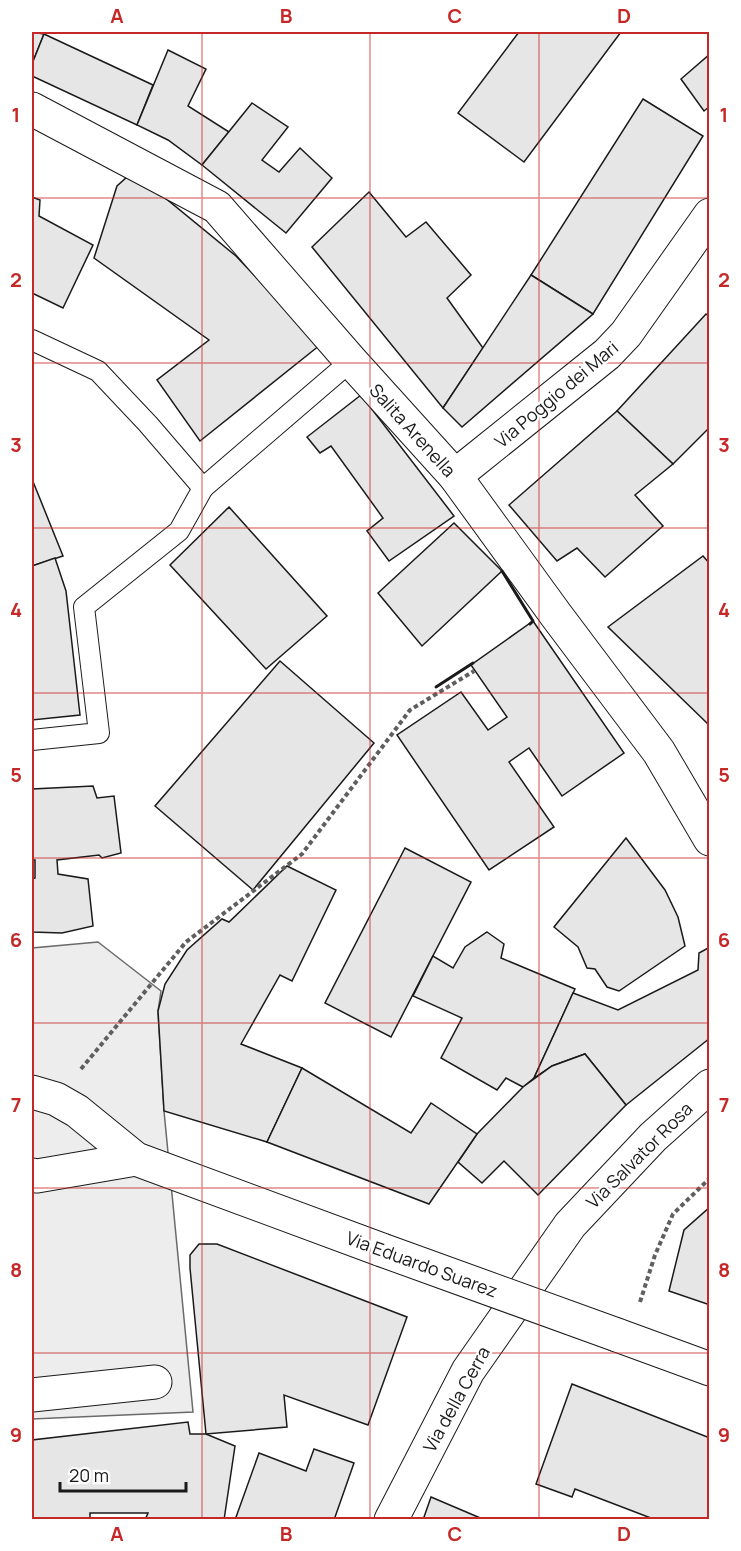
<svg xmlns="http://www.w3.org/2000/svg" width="741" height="1551" font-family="Manrope,sans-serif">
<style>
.parking{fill:#ededed;stroke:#6a6a6a;stroke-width:1.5}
.building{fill:#e6e6e6;stroke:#1a1a1a;stroke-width:1.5}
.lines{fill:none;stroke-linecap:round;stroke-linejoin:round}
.lane-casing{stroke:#1a1a1a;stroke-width:22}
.street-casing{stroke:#1a1a1a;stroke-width:35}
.secondary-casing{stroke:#1a1a1a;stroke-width:35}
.path{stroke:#5f5f5f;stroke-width:4;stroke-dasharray:4.5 3;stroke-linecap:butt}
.lane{stroke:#fff;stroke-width:20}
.street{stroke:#fff;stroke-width:33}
.secondary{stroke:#fff;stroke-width:33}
.secondary-bridge-casing{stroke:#1a1a1a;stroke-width:35;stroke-linecap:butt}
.secondary-bridge{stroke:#fff;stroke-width:33}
.wall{stroke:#1a1a1a;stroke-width:3}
.grid{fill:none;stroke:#c62828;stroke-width:1.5;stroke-opacity:0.55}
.labels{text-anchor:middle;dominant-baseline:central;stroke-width:4.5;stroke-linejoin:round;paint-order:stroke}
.street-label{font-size:18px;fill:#1a1a1a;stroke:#fff}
.neatline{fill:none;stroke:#c62828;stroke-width:2}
.grid-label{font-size:20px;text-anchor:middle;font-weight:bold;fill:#c62828}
</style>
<rect width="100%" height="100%" fill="#fff"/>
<polygon class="parking" points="98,942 161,991 158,1011 164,1111 193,1412 32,1419 32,948"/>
<g class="building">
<polygon points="32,32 44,34 32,64"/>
<polygon points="519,32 621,32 524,162 458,113"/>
<polygon points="44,34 153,85 137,125 32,76 32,64"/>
<polygon points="168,50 206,69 188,106 229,132 202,165 168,140 137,125"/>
<polygon points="710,54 710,106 704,111 681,79"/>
<polygon points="643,99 703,136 593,314 531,275"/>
<polygon points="252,103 288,127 262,160 279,172 300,148 332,178 286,233 202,165"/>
<polygon points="127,177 159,193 236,256 320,345 200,441 157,380 209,340 94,258 117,186"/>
<polygon points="369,192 406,237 426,222 471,275 447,298 483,348 443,408 312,247"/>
<polygon points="32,197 40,200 39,216 93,245 63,308 32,293"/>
<polygon points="531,275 593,314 462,427 443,408"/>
<polygon points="706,314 710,317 710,427 673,464 617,411"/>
<polygon points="361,395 454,516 389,561 367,531 383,518 331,446 320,453 307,437"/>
<polygon points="617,411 673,464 635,495 663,526 605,577 577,548 557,561 509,505"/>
<polygon points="32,479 63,556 32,566"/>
<polygon points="229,507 327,616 266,669 170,565"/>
<polygon points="454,523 502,571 422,646 378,593"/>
<polygon points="703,556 710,564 710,726 608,627"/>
<polygon points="55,558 66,591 80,715 32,720 32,566"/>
<polygon points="533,621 624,753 562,796 529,748 509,762 554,827 489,870 397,735 461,692 488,730 507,717 471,665"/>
<polygon points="280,661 374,743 253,890 155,806"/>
<polygon points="93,786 97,798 114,796 121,853 102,858 99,855 57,860 58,874 88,879 93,926 62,933 32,932 32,879 35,878 35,860 32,860 32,789"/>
<polygon points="626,838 665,890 678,917 685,946 619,991 607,987 595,969 587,968 578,947 554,927"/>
<polygon points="405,848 471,882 391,1037 325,1003"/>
<polygon points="287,866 336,890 292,981 280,975 241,1044 302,1068 267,1142 164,1111 158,1011 165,984 187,950 222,919 229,922"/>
<polygon points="487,932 504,944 501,958 575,989 534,1078 523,1087 506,1078 497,1090 441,1058 462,1018 413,996 433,956 453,968 465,947"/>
<polygon points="710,947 710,1038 626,1105 585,1054 552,1066 534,1078 573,993 618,1010 698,970 699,953"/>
<polygon points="585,1054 626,1105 538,1195 504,1161 482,1183 458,1162 477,1134 523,1087 552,1066"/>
<polygon points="302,1068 411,1133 431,1103 477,1134 429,1204 267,1142"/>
<polygon points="710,1207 710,1305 669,1291 684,1230"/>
<polygon points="199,1244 217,1244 407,1317 368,1425 284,1395 287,1427 206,1434 190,1268 190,1255"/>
<polygon points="572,1384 710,1438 710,1520 656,1520 575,1489 572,1497 536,1484"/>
<polygon points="188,1422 190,1434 206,1434 235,1446 224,1520 145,1520 148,1513 90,1513 90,1520 32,1520 32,1440"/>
<polygon points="314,1449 354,1463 334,1520 235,1520 259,1453 306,1471"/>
<polygon points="431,1497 485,1520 423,1520"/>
</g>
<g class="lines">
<defs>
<g id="lane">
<polyline points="32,340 98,371 148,424 203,488 351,361"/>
<polyline points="32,740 99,733 84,607 179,531 203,488"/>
</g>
<g id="street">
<polyline points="32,109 217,207 351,361 455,476 556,615 659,752 710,839"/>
<polyline points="455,476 607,354 626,334 710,215"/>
<polyline points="32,1395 155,1382"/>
<polyline points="391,1520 468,1371 570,1225 653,1137 710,1086"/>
</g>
<g id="secondary">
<polyline points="32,1092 56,1099 77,1111 136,1159 382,1250"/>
<polyline points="32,1175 37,1176 136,1159"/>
<polyline points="617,1335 710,1369"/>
</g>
</defs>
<use href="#lane" class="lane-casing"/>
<use href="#street" class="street-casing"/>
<use href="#secondary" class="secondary-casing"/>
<g class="path">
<polyline points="81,1069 186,942 302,854 410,710 474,671"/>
<polyline points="640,1302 655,1255 673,1214 710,1178"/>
</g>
<use href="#lane" class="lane"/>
<use href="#street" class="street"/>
<use href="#secondary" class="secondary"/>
<defs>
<polyline id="secondary-bridge" points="382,1250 617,1335"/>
</defs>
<use href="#secondary-bridge" class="secondary-bridge-casing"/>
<use href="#secondary-bridge" class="secondary-bridge"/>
<g class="wall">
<polyline points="502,571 533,621 530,624"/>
<polyline points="436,687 473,663"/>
</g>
</g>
<path class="grid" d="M202 32V1520M370 32V1520M539 32V1520M32 198H710M32 363H710M32 528H710M32 693H710M32 858H710M32 1023H710M32 1188H710M32 1353H710"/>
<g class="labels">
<g class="street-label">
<text transform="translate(556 394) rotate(-40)">Via Poggio dei Mari</text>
<text transform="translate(413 430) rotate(48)">Salita Arenella</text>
<text transform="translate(639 1155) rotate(-45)">Via Salvator Rosa</text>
<text transform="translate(422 1264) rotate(20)">Via Eduardo Suarez</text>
<text transform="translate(456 1399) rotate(-61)">Via della Cerra</text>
</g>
</g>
<rect width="741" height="1551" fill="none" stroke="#ffffff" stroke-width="66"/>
<path d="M60 1482v9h126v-9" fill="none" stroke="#1a1a1a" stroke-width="3"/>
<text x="69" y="1482" font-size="18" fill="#1a1a1a" stroke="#ffffff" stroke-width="4.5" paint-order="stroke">20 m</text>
<rect x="33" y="33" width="675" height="1485" class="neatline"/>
<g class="grid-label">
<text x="117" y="23">A</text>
<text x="286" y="23">B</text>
<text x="455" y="23">C</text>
<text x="624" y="23">D</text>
<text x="16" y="122">1</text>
<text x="724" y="122">1</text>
<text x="16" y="287">2</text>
<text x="724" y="287">2</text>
<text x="16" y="452">3</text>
<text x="724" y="452">3</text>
<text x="16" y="617">4</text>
<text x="724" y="617">4</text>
<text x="16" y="782">5</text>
<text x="724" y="782">5</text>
<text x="16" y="947">6</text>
<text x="724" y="947">6</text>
<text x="16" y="1112">7</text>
<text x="724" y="1112">7</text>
<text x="16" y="1277">8</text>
<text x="724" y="1277">8</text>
<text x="16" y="1442">9</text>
<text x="724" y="1442">9</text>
<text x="117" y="1541">A</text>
<text x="286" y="1541">B</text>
<text x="455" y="1541">C</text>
<text x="624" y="1541">D</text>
</g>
</svg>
